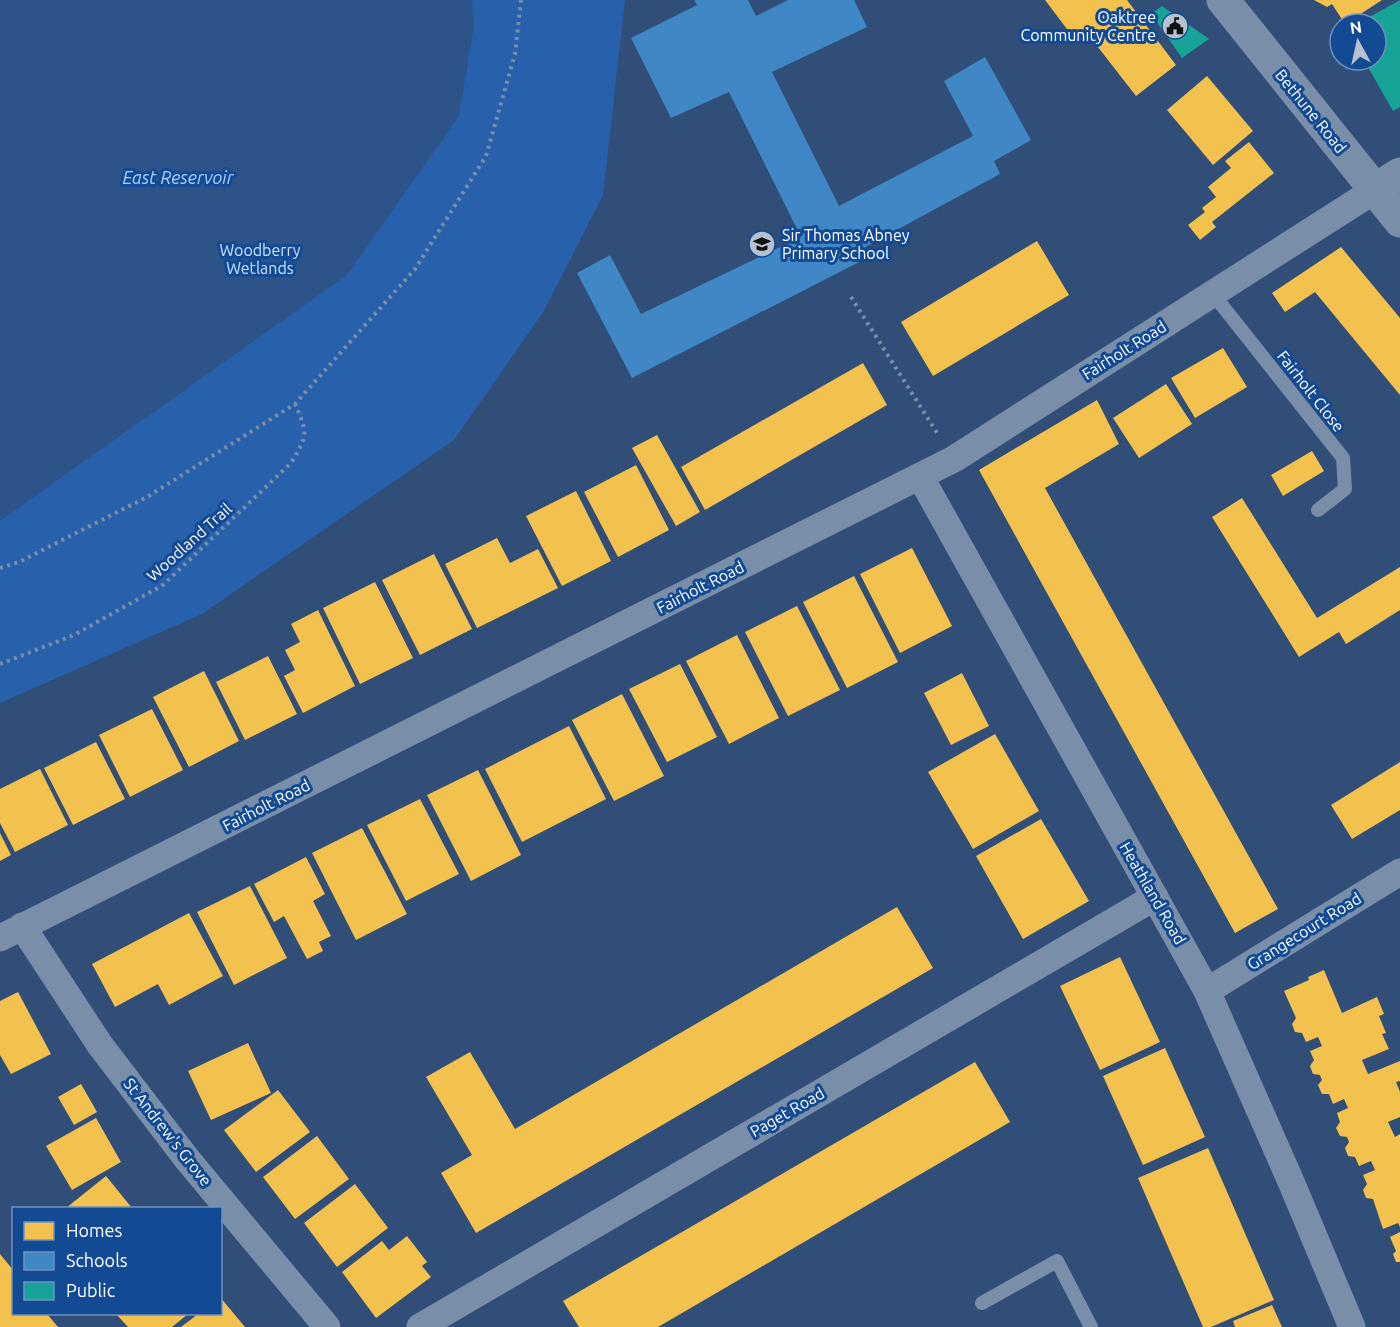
<svg xmlns="http://www.w3.org/2000/svg" width="1400" height="1327" font-family="Ubuntu,sans-serif">
<style>
.green{fill:#2761ab}
.water{fill:#2d5489}
.homes{fill:#f2c14e}
.schools{fill:#3f88c5}
.public{fill:#17a398}
.lines{fill:none;stroke-linecap:round;stroke-linejoin:round}
.path{stroke:#798ea9;stroke-width:4;stroke-dasharray:3 4.5;stroke-linecap:butt}
.service{stroke:#798ea9;stroke-width:14}
.minor{stroke:#798ea9;stroke-width:27}
.tertiary{stroke:#798ea9;stroke-width:33}
.labels{text-anchor:middle;dominant-baseline:central;stroke-width:6;stroke-linejoin:round;paint-order:stroke}
.poi-label{font-size:16px;fill:#fff;stroke:#134a94;text-anchor:end}
.street-label{font-size:16px;fill:#fff;stroke:#134a94}
.park-label{font-size:16px;fill:#cae0fd;stroke:#134a94}
.water-label{font-size:18px;font-style:italic;fill:#afd0f9;stroke:#134a94}
</style>
<rect width="100%" height="100%" fill="#304e77"/>
<polygon class="green" points="0,0 625,0 603,195 544,311 454,440 202,614 0,703"/>
<polygon class="water" points="0,0 472,0 474,26 459,116 347,275 0,521"/>
<g class="homes">
<polygon points="1045,0 1127,0 1176,65 1136,96 1087,33 1076,41"/>
<polygon points="1314,0 1382,0 1345,24 1332,4 1327,7"/>
<polygon points="1207,76 1253,131 1213,165 1167,110"/>
<polygon points="1249,142 1274,173 1212,222 1216,227 1200,240 1188,225 1205,212 1202,208 1216,197 1208,187 1231,168 1225,161"/>
<polygon points="1037,241 1069,295 933,376 901,322"/>
<polygon points="1341,247 1400,318 1400,395 1315,292 1285,312 1272,293"/>
<polygon points="1223,348 1247,387 1195,418 1171,378"/>
<polygon points="863,363 887,405 705,510 681,467"/>
<polygon points="1166,384 1192,424 1139,458 1113,418"/>
<polygon points="1097,400 1119,444 1045,488 1278,909 1235,933 979,470"/>
<polygon points="657,435 700,512 676,526 632,448"/>
<polygon points="1312,451 1324,471 1283,496 1271,475"/>
<polygon points="636,465 669,530 618,557 584,492"/>
<polygon points="576,491 611,561 562,586 526,516"/>
<polygon points="1242,498 1317,618 1400,567 1400,610 1346,644 1339,632 1299,657 1212,517"/>
<polygon points="497,538 510,563 538,549 558,588 477,628 445,564"/>
<polygon points="912,548 952,626 900,653 860,574"/>
<polygon points="434,554 472,629 420,655 382,580"/>
<polygon points="854,576 898,662 847,688 803,602"/>
<polygon points="375,582 413,658 360,684 323,608"/>
<polygon points="797,606 840,690 788,716 745,632"/>
<polygon points="318,610 355,686 303,713 284,676 295,670 285,650 300,642 291,624"/>
<polygon points="737,635 779,718 729,744 686,661"/>
<polygon points="268,656 297,714 245,740 216,682"/>
<polygon points="680,664 717,737 667,762 629,689"/>
<polygon points="204,671 239,741 189,767 153,697"/>
<polygon points="962,673 989,726 951,745 924,693"/>
<polygon points="622,694 664,776 614,801 572,720"/>
<polygon points="152,709 183,770 130,797 99,735"/>
<polygon points="569,726 606,799 522,842 485,769"/>
<polygon points="995,734 1039,811 973,849 928,772"/>
<polygon points="96,742 125,799 73,825 44,768"/>
<polygon points="1400,762 1400,810 1352,839 1331,805"/>
<polygon points="40,769 68,825 15,852 0,823 0,789"/>
<polygon points="478,770 521,855 471,881 427,795"/>
<polygon points="420,799 459,874 406,901 367,825"/>
<polygon points="1041,819 1089,901 1023,939 976,856"/>
<polygon points="362,828 407,914 356,940 312,853"/>
<polygon points="0,833 11,855 0,861"/>
<polygon points="306,857 325,894 313,901 331,936 319,942 323,951 307,959 284,916 274,922 254,884"/>
<polygon points="250,886 287,958 234,985 197,912"/>
<polygon points="897,907 933,968 476,1233 441,1173 472,1155 426,1077 470,1052 515,1129"/>
<polygon points="189,913 223,976 169,1005 158,984 115,1007 92,964"/>
<polygon points="1120,957 1160,1042 1100,1070 1060,986"/>
<polygon points="1324,970 1342,1013 1377,997 1384,1014 1379,1016 1386,1033 1382,1034 1389,1049 1362,1060 1368,1074 1400,1061 1400,1081 1396,1082 1400,1092 1400,1117 1388,1122 1395,1137 1400,1134 1400,1227 1398,1223 1383,1229 1373,1199 1366,1198 1363,1190 1367,1184 1363,1175 1375,1170 1371,1161 1359,1166 1355,1157 1348,1156 1345,1148 1349,1142 1347,1137 1340,1136 1336,1128 1340,1122 1337,1113 1348,1108 1344,1099 1333,1104 1329,1094 1322,1094 1318,1085 1322,1080 1321,1078 1320,1075 1313,1074 1310,1066 1314,1060 1310,1051 1322,1046 1318,1037 1306,1042 1302,1033 1295,1032 1292,1024 1296,1018 1284,991 1309,980 1308,977"/>
<polygon points="18,992 51,1054 11,1074 0,1055 0,1001"/>
<polygon points="248,1043 271,1093 211,1120 188,1071"/>
<polygon points="1165,1048 1205,1137 1143,1165 1103,1076"/>
<polygon points="975,1062 1010,1122 658,1327 579,1327 563,1301"/>
<polygon points="81,1084 97,1112 74,1125 58,1097"/>
<polygon points="278,1090 310,1132 256,1172 224,1130"/>
<polygon points="96,1118 121,1162 72,1190 46,1146"/>
<polygon points="317,1136 349,1179 295,1219 263,1177"/>
<polygon points="1208,1148 1274,1300 1211,1327 1203,1327 1138,1178"/>
<polygon points="106,1176 132,1208 66,1208"/>
<polygon points="355,1184 388,1228 337,1267 304,1223"/>
<polygon points="1400,1232 1400,1262 1396,1262 1393,1254 1396,1251 1390,1237"/>
<polygon points="407,1236 427,1262 422,1266 431,1277 376,1318 342,1272 382,1241 389,1250"/>
<polygon points="0,1254 14,1271 14,1314 47,1314 58,1327 0,1327"/>
<polygon points="220,1297 245,1327 181,1327 198,1314 220,1314"/>
<polygon points="1272,1305 1282,1327 1235,1327 1233,1321"/>
<polygon points="116,1314 188,1314 172,1327 128,1327"/>
</g>
<polygon class="schools" points="694,0 748,0 756,16 788,0 854,0 867,27 772,72 839,206 973,136 944,81 985,57 1031,140 994,161 1000,174 865,247 869,257 632,378 577,273 610,255 641,314 801,237 729,92 671,118 631,38 697,5"/>
<g class="public">
<polygon points="1400,0 1400,107 1393,111 1364,60 1376,60 1376,24 1357,24"/>
<polygon points="1162,6 1209,39 1182,58 1151,14"/>
</g>
<g class="lines">
<g class="path">
<polyline points="851,297 939,436"/>
<polyline points="0,568 19,562 147,497 295,404 415,269 486,156 515,54 521,0"/>
<path d="M0 664 74 635 163 585 291 463C308 435 308 434 295 404"/>
</g>
<g class="service">
<polyline points="1213,294 1343,458 1345,489 1318,510"/>
<polyline points="982,1303 1057,1261 1091,1327"/>
</g>
<g class="minor">
<polyline points="920,476 1207,991 1292,1184 1352,1327"/>
<polyline points="22,926 100,1045 187,1159 327,1327"/>
<polyline points="0,938 954,459 1375,190"/>
<polyline points="1207,991 1400,872"/>
<polyline points="420,1327 1155,897"/>
</g>
<g class="tertiary">
<polyline points="1223,0 1400,221"/>
<polyline points="1375,190 1400,174"/>
</g>
</g>
<defs>
<symbol id="civic-disc" viewBox="-11 -11 22 22"><circle r="9.5" fill="#b7c1cf" stroke="#134a94"/><path d="M-.6-6.5H3V-4.5H.6V-3L4-1V1h2V6H-6V1h2V-1L-.6-3ZM-1.2 2.5V6h2.4V2.5Z" fill="#111"/></symbol>
<symbol id="school-disc" viewBox="-11 -11 22 22"><circle r="9.5" fill="#b7c1cf" stroke="#134a94"/><path d="M0-5L7-2L0 1L-7-2ZM-4 1L0 2.5L4 1V4Q0 6-4 4Z" fill="#111"/></symbol>
</defs>
<g fill-rule="evenodd">
<use href="#civic-disc" x="1160" y="11" width="30" height="30"/>
<use href="#school-disc" x="747" y="229" width="30" height="30"/>
</g>
<g class="labels">
<g class="poi-label">
<text x="1156" y="17">Oaktree<tspan x="1156" dy="18">Community Centre</tspan></text>
<text x="782" y="235" text-anchor="start">Sir Thomas Abney<tspan x="782" dy="18">Primary School</tspan></text>
</g>
<g class="street-label">
<text transform="translate(1311 111) rotate(51)">Bethune Road</text>
<text transform="translate(1124 350) rotate(-32)">Fairholt Road</text>
<text transform="translate(1311 391) rotate(52)">Fairholt Close</text>
<text transform="translate(189 542) rotate(-42)">Woodland Trail</text>
<text transform="translate(700 587) rotate(-27)">Fairholt Road</text>
<text transform="translate(266 805) rotate(-27)">Fairholt Road</text>
<text transform="translate(1153 893) rotate(60)">Heathland Road</text>
<text transform="translate(1304 931) rotate(-32)">Grangecourt Road</text>
<text transform="translate(787 1112) rotate(-30)">Paget Road</text>
<text transform="translate(168 1132) rotate(52)">St Andrew's Grove</text>
</g>
<g class="park-label">
<text x="260" y="250">Woodberry<tspan x="260" dy="18">Wetlands</tspan></text>
</g>
<g class="water-label">
<text x="178" y="177">East Reservoir</text>
</g>
</g>
<rect x="12" y="1207" width="210" height="108" fill="#134a94" stroke="#7192bf" stroke-width="1.5"/>
<rect x="24" y="1222" width="30" height="18" fill="#f2c14e" stroke="#7192bf" stroke-width="1.5"/>
<text x="66" y="1237" font-size="18" fill="#ffffff">Homes</text>
<rect x="24" y="1252" width="30" height="18" fill="#3f88c5" stroke="#7192bf" stroke-width="1.5"/>
<text x="66" y="1267" font-size="18" fill="#ffffff">Schools</text>
<rect x="24" y="1282" width="30" height="18" fill="#17a398" stroke="#7192bf" stroke-width="1.5"/>
<text x="66" y="1297" font-size="18" fill="#ffffff">Public</text>
<g transform="translate(1358 42) rotate(352)"><circle r="28" fill="#134a94" stroke="#7192bf" stroke-width="1.5"/>
<path d="M0-4.5L10 22L0 15L-10 22Z" fill="#b7c1cf"/>
<text y="-9" font-size="16" font-weight="bold" text-anchor="middle" fill="#ffffff">N</text>
</g>
</svg>
